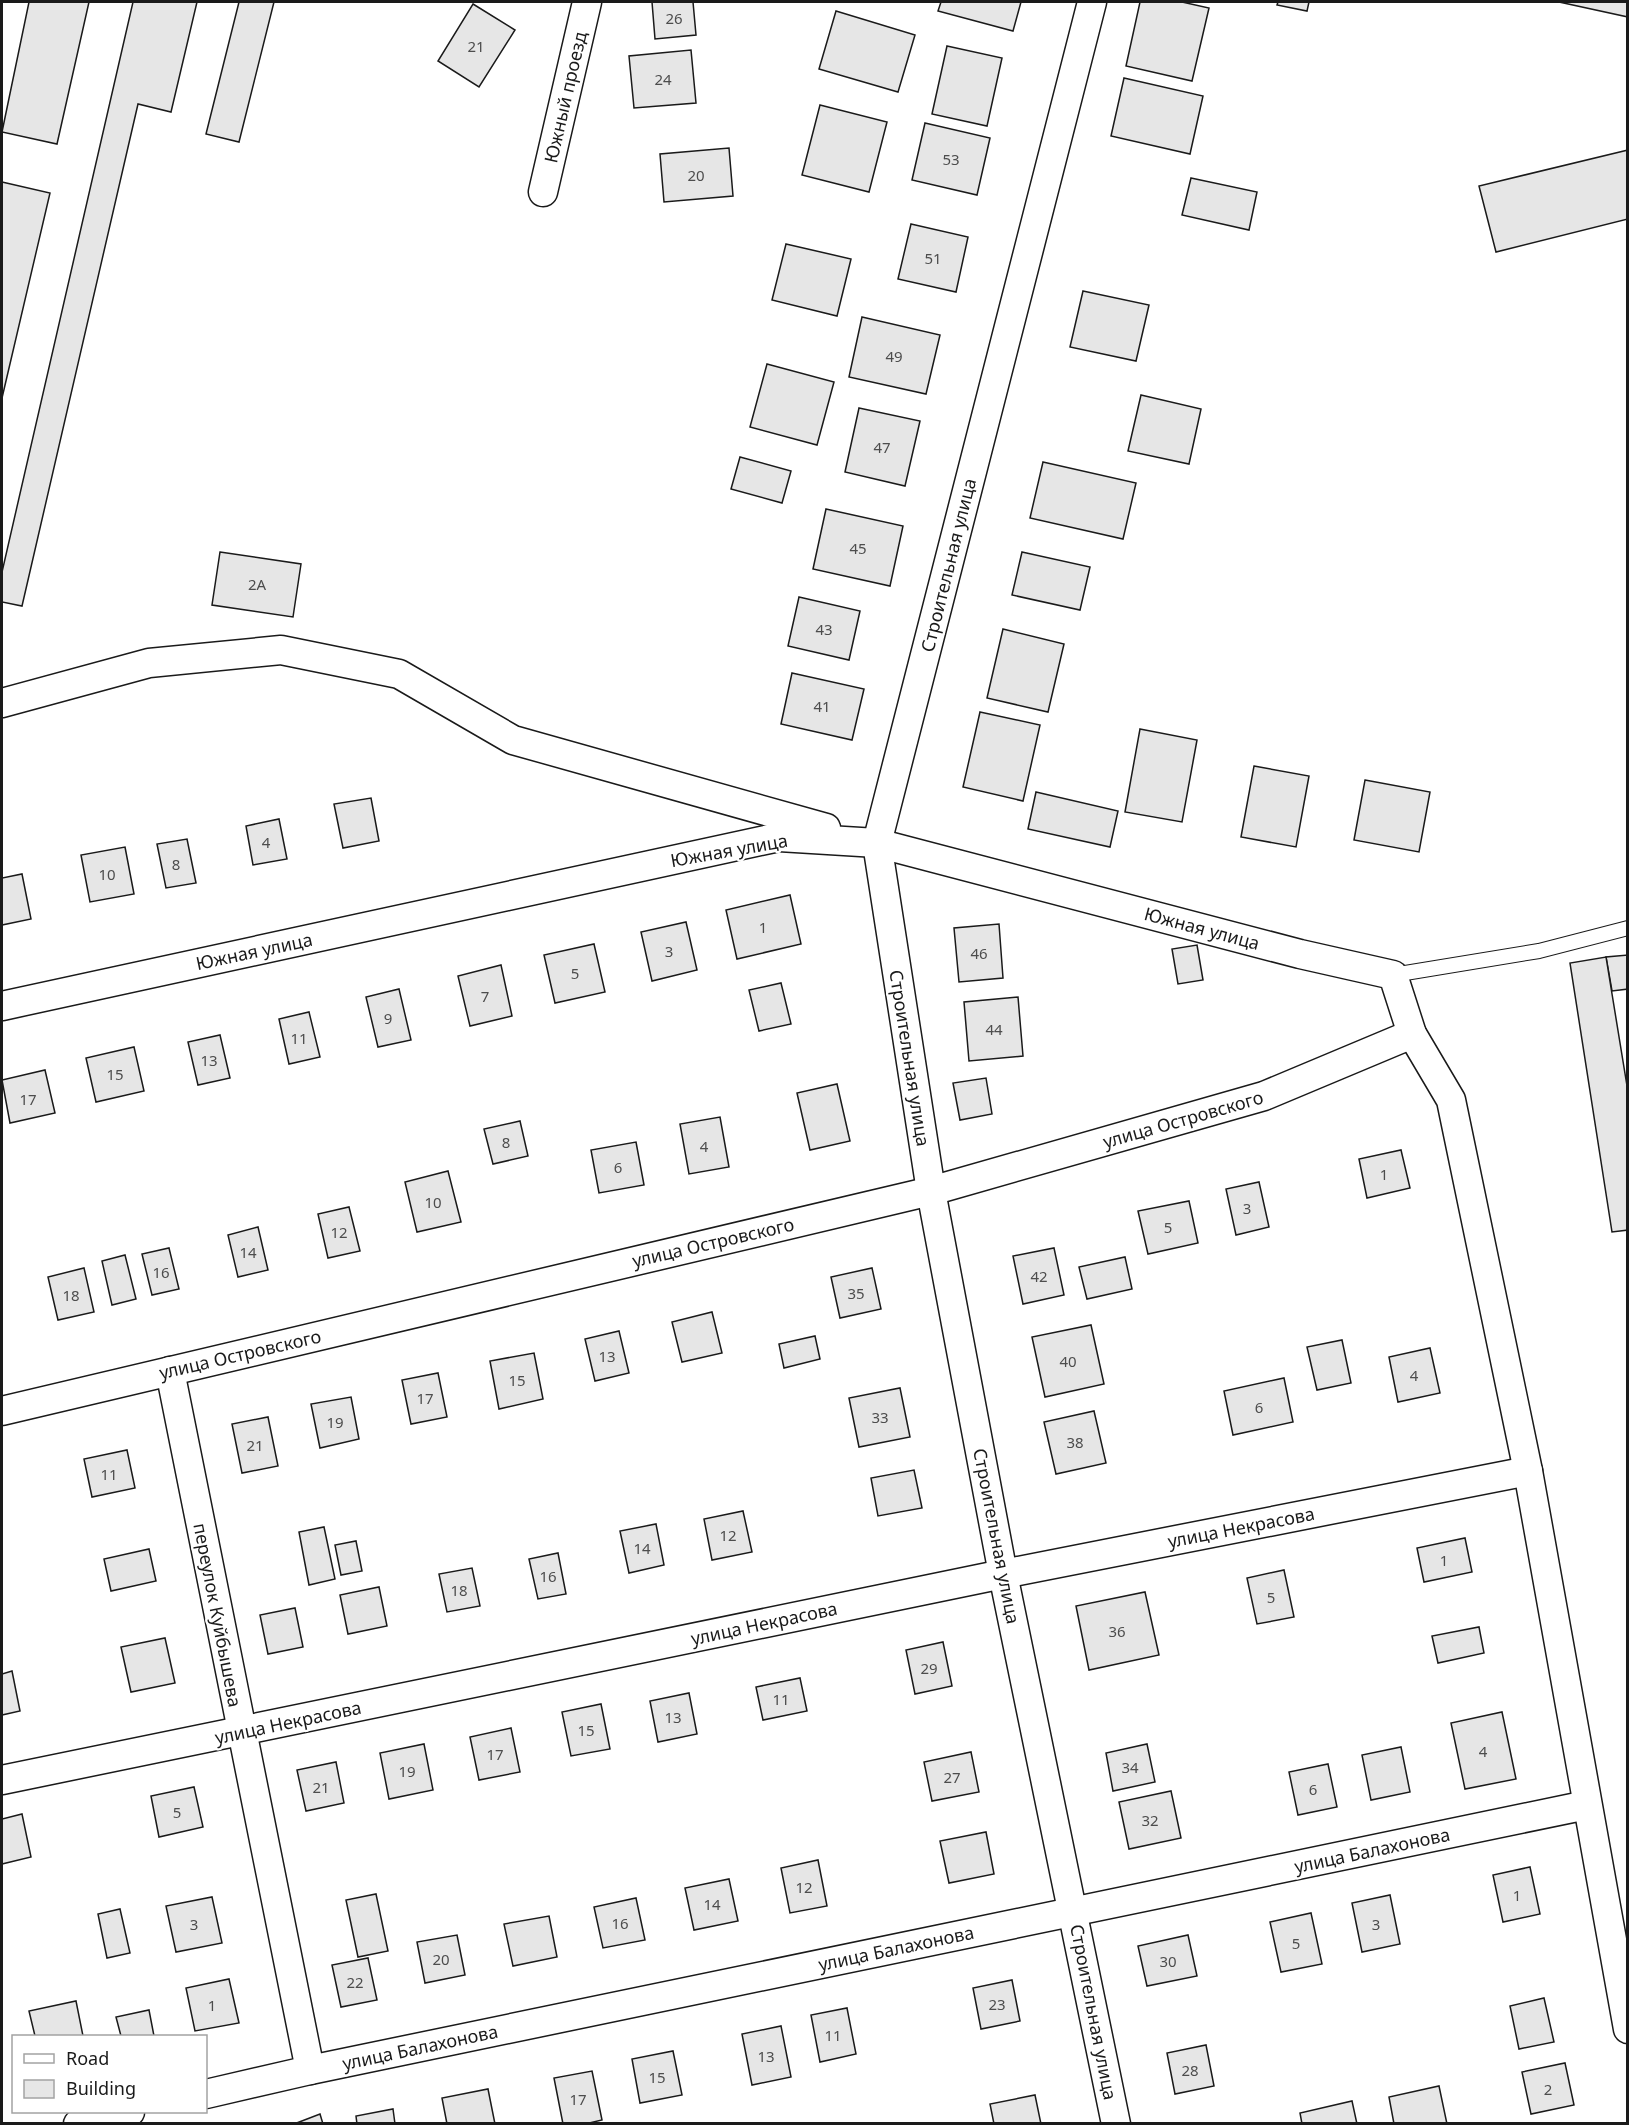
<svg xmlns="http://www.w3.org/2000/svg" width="1629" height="2125" font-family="'Noto Sans',sans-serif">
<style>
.building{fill:#e6e6e6;stroke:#1a1a1a;stroke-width:1.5}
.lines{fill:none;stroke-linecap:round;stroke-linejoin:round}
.service-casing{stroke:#1a1a1a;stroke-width:16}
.minor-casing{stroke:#1a1a1a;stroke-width:31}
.service{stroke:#fff;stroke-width:14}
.minor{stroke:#fff;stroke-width:28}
.labels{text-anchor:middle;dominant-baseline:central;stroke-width:4.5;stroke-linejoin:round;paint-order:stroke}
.number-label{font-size:15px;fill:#4d4d4d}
.street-label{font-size:18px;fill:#1a1a1a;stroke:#fff}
</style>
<rect width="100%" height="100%" fill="#fff"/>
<g class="building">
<polygon points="29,2 89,2 57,144 2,132"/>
<polygon points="133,2 197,2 171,112 138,104 22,606 2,602 2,572"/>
<polygon points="239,2 274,2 239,142 206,134"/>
<polygon points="652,2 693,2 696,35 655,39"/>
<polygon points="941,2 1021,2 1013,31 938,11"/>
<polygon points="1140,2 1182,2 1209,8 1192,81 1126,66"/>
<polygon points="1278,2 1309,2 1307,11 1277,5"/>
<polygon points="1559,2 1628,2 1628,17"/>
<polygon points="473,4 515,30 479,87 438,61"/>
<polygon points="836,11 915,35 898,92 819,69"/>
<polygon points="947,46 1002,58 987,126 932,114"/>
<polygon points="691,50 696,103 634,108 629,56"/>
<polygon points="1124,78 1203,96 1190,154 1111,136"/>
<polygon points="820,105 887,122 869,192 802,175"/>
<polygon points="925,123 990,138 977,195 912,180"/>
<polygon points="729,148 733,196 664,202 660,154"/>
<polygon points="1628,150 1628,219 1496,252 1479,186"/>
<polygon points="1191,178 1257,192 1249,230 1182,215"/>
<polygon points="2,182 50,193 2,398"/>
<polygon points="911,224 968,237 956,292 898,279"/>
<polygon points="786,244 851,259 837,316 772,300"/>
<polygon points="1083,291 1149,305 1136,361 1070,347"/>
<polygon points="862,317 940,335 926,394 849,377"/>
<polygon points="767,364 834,382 817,445 750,427"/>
<polygon points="1141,395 1201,409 1189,464 1128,451"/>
<polygon points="859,408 920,421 905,486 845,472"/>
<polygon points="740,457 791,471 782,503 731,489"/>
<polygon points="1043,462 1136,483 1123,539 1030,518"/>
<polygon points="826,509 903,526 890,586 813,569"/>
<polygon points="220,552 301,564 293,617 212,605"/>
<polygon points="1022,552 1090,567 1080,610 1012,595"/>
<polygon points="799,597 860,611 849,660 788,646"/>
<polygon points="1003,629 1064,644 1048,712 987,698"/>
<polygon points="792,673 864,689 852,740 781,724"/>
<polygon points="980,712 1040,725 1023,801 963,787"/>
<polygon points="1140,729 1197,740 1182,822 1125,812"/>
<polygon points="1254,766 1309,776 1296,847 1241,837"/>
<polygon points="1365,780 1430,792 1419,852 1354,840"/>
<polygon points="1036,792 1118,811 1110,847 1028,829"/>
<polygon points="371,798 379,841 343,848 334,804"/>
<polygon points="279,819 287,859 253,865 246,826"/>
<polygon points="187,839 196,883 166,888 157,844"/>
<polygon points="125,847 134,894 90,902 81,855"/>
<polygon points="22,874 31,919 2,925 2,878"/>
<polygon points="790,895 801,944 737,959 726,910"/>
<polygon points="686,922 697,970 652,981 641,932"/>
<polygon points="999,924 1003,978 959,982 954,928"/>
<polygon points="594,944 605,992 555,1003 544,955"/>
<polygon points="1197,945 1203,980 1178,984 1172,949"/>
<polygon points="1628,955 1628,989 1612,991 1606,957"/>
<polygon points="1606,957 1628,1092 1628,1230 1612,1232 1570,963"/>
<polygon points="501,965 512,1016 470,1026 458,976"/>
<polygon points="781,983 791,1024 759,1031 749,990"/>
<polygon points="399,989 411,1040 378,1047 366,997"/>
<polygon points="1018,997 1023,1056 969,1061 964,1002"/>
<polygon points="309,1012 320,1057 289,1064 279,1019"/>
<polygon points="220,1035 230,1078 198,1085 188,1042"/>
<polygon points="134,1047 144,1091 96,1102 86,1058"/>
<polygon points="45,1070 55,1113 10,1123 2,1080"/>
<polygon points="986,1078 992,1114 960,1120 953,1083"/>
<polygon points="837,1084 850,1141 810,1150 797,1093"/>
<polygon points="720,1117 729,1167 689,1174 680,1124"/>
<polygon points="520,1121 528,1156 493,1164 484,1129"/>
<polygon points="636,1142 644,1185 599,1193 591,1150"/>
<polygon points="1401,1150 1410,1188 1367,1198 1359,1159"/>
<polygon points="448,1171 461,1222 417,1232 405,1182"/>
<polygon points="1259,1182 1269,1227 1236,1235 1226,1189"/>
<polygon points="1189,1201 1198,1243 1148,1254 1138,1211"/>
<polygon points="349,1207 360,1251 328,1258 318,1214"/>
<polygon points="258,1227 268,1270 238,1277 228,1235"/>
<polygon points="169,1248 179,1289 152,1295 142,1254"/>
<polygon points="1054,1248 1064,1295 1023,1304 1013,1256"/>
<polygon points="125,1255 136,1299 112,1305 102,1261"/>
<polygon points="1125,1257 1132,1289 1087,1299 1079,1267"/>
<polygon points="84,1268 94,1312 58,1320 48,1277"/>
<polygon points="872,1268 881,1309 840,1318 831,1277"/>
<polygon points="712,1312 722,1353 682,1362 672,1322"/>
<polygon points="1091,1325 1104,1384 1045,1397 1032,1337"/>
<polygon points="619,1331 629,1373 595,1381 585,1339"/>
<polygon points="815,1336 820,1359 784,1368 779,1344"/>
<polygon points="1342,1340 1351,1383 1317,1390 1307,1347"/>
<polygon points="1430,1348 1440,1393 1398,1402 1389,1357"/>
<polygon points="534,1353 543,1399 499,1409 490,1361"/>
<polygon points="438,1373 447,1417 411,1424 402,1380"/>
<polygon points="1284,1378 1293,1422 1233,1435 1224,1391"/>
<polygon points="900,1388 910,1437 859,1447 849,1398"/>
<polygon points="351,1397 359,1439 320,1448 311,1404"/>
<polygon points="1094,1411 1106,1463 1056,1474 1044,1422"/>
<polygon points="268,1417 278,1466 242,1473 232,1424"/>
<polygon points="127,1450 135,1488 92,1497 84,1459"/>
<polygon points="914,1470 922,1508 878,1516 871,1478"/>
<polygon points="743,1511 752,1552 712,1560 704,1519"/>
<polygon points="656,1524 664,1565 629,1573 620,1531"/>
<polygon points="324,1527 335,1579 309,1585 299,1532"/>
<polygon points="1465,1538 1472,1572 1424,1582 1417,1548"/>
<polygon points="356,1541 362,1571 341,1575 335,1545"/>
<polygon points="149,1549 156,1581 111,1591 104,1559"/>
<polygon points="558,1553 566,1594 538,1599 529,1559"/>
<polygon points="472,1568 480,1606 447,1612 439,1574"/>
<polygon points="1284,1570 1294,1617 1257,1624 1247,1578"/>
<polygon points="379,1587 387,1626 348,1634 340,1595"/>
<polygon points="1145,1592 1159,1655 1089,1670 1076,1606"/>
<polygon points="295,1608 303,1647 268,1654 260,1615"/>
<polygon points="1479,1627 1484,1653 1438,1663 1432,1636"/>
<polygon points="165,1638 175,1683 131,1692 121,1647"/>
<polygon points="943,1642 952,1686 915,1694 906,1650"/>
<polygon points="12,1671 20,1711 2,1715 2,1674"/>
<polygon points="800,1678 807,1711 763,1720 756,1687"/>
<polygon points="689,1693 697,1734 658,1742 650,1701"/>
<polygon points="601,1704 610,1749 571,1756 562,1712"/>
<polygon points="1502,1712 1516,1779 1465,1789 1451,1723"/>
<polygon points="511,1728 520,1772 479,1780 470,1737"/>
<polygon points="424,1744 433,1790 389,1799 380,1753"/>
<polygon points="1147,1744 1155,1782 1113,1791 1106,1753"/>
<polygon points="1401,1747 1410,1792 1371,1800 1362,1755"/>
<polygon points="971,1752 979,1792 932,1801 924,1762"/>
<polygon points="336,1762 344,1803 306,1811 297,1770"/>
<polygon points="1328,1764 1337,1807 1298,1815 1289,1772"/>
<polygon points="194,1787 203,1827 159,1837 151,1796"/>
<polygon points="1171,1791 1181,1838 1129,1849 1119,1802"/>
<polygon points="22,1814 31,1857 2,1864 2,1819"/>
<polygon points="986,1832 994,1874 949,1883 940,1841"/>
<polygon points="818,1860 827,1906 790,1913 781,1868"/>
<polygon points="1530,1867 1540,1914 1503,1922 1493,1875"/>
<polygon points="729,1879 738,1921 694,1930 685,1888"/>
<polygon points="376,1894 388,1951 358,1957 346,1900"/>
<polygon points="1390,1895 1400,1944 1362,1952 1352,1903"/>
<polygon points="212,1897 222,1943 176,1952 166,1906"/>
<polygon points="636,1898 645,1940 603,1948 594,1907"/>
<polygon points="120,1909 130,1953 107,1958 98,1914"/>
<polygon points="1311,1913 1322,1964 1281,1972 1270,1922"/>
<polygon points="549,1916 557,1957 513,1966 504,1924"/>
<polygon points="457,1935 465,1975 425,1983 417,1942"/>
<polygon points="1188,1935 1197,1976 1147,1986 1138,1946"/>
<polygon points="368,1958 377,2000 341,2007 332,1965"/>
<polygon points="229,1979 239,2023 195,2031 186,1988"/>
<polygon points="1012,1980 1020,2021 981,2029 973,1988"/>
<polygon points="1544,1998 1554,2042 1519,2049 1510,2006"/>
<polygon points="76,2001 83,2036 35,2036 29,2011"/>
<polygon points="847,2008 856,2054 820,2062 811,2015"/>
<polygon points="149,2010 154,2036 121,2036 116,2017"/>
<polygon points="781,2026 791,2077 752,2085 742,2034"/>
<polygon points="1206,2045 1214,2086 1175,2094 1167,2053"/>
<polygon points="673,2051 682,2095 640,2103 632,2059"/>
<polygon points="1565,2063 1574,2105 1531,2114 1522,2072"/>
<polygon points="592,2071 602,2120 585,2124 563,2124 554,2078"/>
<polygon points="1439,2086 1447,2124 1394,2124 1389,2097"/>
<polygon points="488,2089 495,2124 447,2124 442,2098"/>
<polygon points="1035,2095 1041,2124 994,2124 990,2104"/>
<polygon points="1352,2101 1357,2124 1302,2124 1300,2113"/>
<polygon points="393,2109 395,2124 357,2124 356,2116"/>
<polygon points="320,2114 323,2124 294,2124"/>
</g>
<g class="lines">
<defs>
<polyline id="service" points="1393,975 1539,951 1628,928"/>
<g id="minor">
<polyline points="1092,2 877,843 931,1191 1003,1574 1116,2124"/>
<polyline points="543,192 587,2"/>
<polyline points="2,703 149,663 281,650 399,674 513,740 826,828"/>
<polyline points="2,1006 779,837 877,843 1300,954 1393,975 1412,1034 1451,1100 1528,1471 1628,2029"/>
<polyline points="170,1371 310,2070"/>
<polyline points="2,1411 931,1191 1264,1096 1412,1034"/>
<polyline points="2,1780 1003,1574 1528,1471"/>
<polyline points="206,2094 310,2070 1587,1805"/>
<polyline points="78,2124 130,2112"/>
</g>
</defs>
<use href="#service" class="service-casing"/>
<use href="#minor" class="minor-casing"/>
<use href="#service" class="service"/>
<use href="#minor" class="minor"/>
</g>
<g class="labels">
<g class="number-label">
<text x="674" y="18">26</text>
<text x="476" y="46">21</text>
<text x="663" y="79">24</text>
<text x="951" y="159">53</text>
<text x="696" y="175">20</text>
<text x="933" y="258">51</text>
<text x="894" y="356">49</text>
<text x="882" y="447">47</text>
<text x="858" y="548">45</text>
<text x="257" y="584">2А</text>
<text x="824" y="629">43</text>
<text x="822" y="706">41</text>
<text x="266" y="842">4</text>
<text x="176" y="864">8</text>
<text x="107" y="874">10</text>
<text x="763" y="927">1</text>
<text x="669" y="951">3</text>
<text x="979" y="953">46</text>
<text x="575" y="973">5</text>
<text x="485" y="996">7</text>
<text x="388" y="1018">9</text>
<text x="994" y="1029">44</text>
<text x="299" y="1038">11</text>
<text x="209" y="1060">13</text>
<text x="115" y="1074">15</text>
<text x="28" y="1099">17</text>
<text x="506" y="1142">8</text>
<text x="704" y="1146">4</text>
<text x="618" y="1167">6</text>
<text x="1384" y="1174">1</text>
<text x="433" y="1202">10</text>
<text x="1247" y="1208">3</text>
<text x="1168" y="1227">5</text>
<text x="339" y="1232">12</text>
<text x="248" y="1252">14</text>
<text x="161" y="1272">16</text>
<text x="1039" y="1276">42</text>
<text x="856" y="1293">35</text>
<text x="71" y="1295">18</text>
<text x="607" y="1356">13</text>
<text x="1068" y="1361">40</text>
<text x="1414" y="1375">4</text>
<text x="517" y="1380">15</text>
<text x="425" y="1398">17</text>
<text x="1259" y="1407">6</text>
<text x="880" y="1417">33</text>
<text x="335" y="1422">19</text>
<text x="1075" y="1442">38</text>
<text x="255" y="1445">21</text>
<text x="109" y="1474">11</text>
<text x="728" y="1535">12</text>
<text x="642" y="1548">14</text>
<text x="1444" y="1560">1</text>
<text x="548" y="1576">16</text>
<text x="459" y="1590">18</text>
<text x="1271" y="1597">5</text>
<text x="1117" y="1631">36</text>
<text x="929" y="1668">29</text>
<text x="781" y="1699">11</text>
<text x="673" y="1717">13</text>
<text x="586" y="1730">15</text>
<text x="1483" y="1751">4</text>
<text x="495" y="1754">17</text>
<text x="1130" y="1767">34</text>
<text x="407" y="1771">19</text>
<text x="952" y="1777">27</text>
<text x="321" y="1787">21</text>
<text x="1313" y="1789">6</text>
<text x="177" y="1812">5</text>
<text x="1150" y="1820">32</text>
<text x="804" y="1887">12</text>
<text x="1517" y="1895">1</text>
<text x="712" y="1904">14</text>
<text x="620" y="1923">16</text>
<text x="194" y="1924">3</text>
<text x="1376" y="1924">3</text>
<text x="1296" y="1943">5</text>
<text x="441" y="1959">20</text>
<text x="1168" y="1961">30</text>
<text x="355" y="1982">22</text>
<text x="997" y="2004">23</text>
<text x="212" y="2005">1</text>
<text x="833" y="2035">11</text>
<text x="766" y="2056">13</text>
<text x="1190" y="2070">28</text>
<text x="657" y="2077">15</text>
<text x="1548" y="2089">2</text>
<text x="578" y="2099">17</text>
</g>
<g class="street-label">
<text transform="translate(565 97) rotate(-77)">Южный проезд</text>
<text transform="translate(948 565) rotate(-76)">Строительная улица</text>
<text transform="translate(729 850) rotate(-10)">Южная улица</text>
<text transform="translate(1202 928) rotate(15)">Южная улица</text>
<text transform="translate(254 951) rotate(-12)">Южная улица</text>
<text transform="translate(910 1058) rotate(81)">Строительная улица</text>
<text transform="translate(1183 1119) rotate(-16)">улица Островского</text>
<text transform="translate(713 1242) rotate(-13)">улица Островского</text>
<text transform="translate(240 1354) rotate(-13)">улица Островского</text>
<text transform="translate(1241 1527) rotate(-11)">улица Некрасова</text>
<text transform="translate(997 1536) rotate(79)">Строительная улица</text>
<text transform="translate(218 1615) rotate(79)">переулок Куйбышева</text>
<text transform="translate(764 1623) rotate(-12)">улица Некрасова</text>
<text transform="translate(288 1722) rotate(-12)">улица Некрасова</text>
<text transform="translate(1372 1850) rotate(-12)">улица Балахонова</text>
<text transform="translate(896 1948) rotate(-12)">улица Балахонова</text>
<text transform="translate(1094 2012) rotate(79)">Строительная улица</text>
<text transform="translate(420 2047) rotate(-12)">улица Балахонова</text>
</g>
</g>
<rect width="1629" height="2125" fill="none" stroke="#1a1a1a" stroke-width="6"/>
<rect x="12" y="2035" width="195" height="78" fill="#ffffff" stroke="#a3a3a3" stroke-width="1.5"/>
<rect x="24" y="2054" width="30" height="9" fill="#ffffff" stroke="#a3a3a3" stroke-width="1.5"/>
<text x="66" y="2065" font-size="18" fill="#1a1a1a">Road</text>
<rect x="24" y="2080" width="30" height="18" fill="#e6e6e6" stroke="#a3a3a3" stroke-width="1.5"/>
<text x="66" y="2095" font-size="18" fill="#1a1a1a">Building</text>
</svg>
